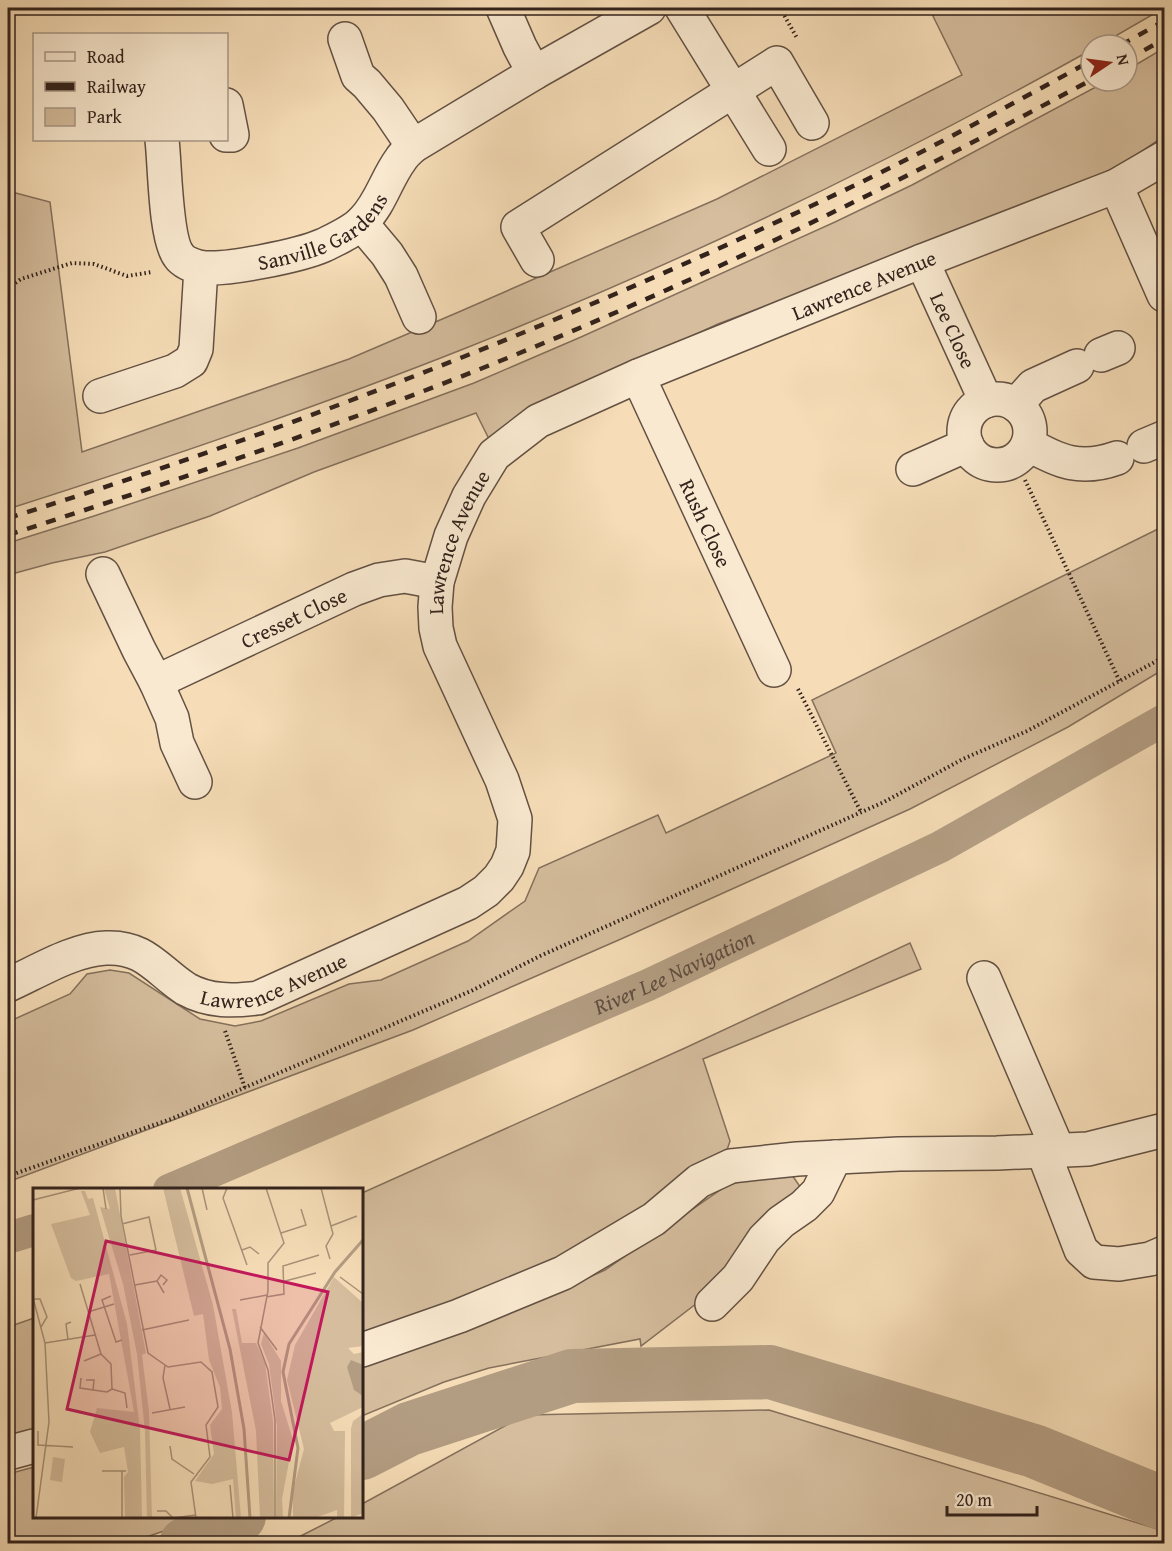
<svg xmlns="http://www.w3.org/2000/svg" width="1172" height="1551" font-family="'Gentium Book Plus',serif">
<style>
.green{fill:#d5bd9d;stroke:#84705c;stroke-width:1.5}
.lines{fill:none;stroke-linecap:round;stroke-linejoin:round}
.canal{stroke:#b39d82;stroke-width:32}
.river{stroke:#b39d82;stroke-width:54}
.minor-casing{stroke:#635143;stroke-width:36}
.path{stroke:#32221c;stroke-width:4;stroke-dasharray:1.5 3;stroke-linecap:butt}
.minor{stroke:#f9e9d0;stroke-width:33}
.rail{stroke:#32221c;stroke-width:4.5;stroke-dasharray:10 10;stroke-linecap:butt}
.labels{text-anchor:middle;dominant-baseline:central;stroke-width:6;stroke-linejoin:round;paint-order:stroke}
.street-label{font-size:21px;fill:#32221c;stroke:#f9e9d0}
.water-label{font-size:22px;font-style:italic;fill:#5f4d40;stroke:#f9e9d0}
.inset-river{fill:none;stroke:#b39d82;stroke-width:3}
.inset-road{fill:none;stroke:#a89279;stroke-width:1.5}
.view{fill:#c2185b;fill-opacity:0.15;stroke:#c2185b;stroke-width:3}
.inset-edge{fill:none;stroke:#32221c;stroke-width:3}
</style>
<rect width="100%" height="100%" fill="#f6ddb7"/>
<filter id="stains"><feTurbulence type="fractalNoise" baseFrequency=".00333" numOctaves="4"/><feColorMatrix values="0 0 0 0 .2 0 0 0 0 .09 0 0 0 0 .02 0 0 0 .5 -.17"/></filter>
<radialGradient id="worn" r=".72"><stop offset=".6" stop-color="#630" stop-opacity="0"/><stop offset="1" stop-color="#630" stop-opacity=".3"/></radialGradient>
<g class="green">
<path d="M929 8H1164L1100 45H1091V50C890 162 680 263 466 348 315 408 162 460 8 509V191L50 202 82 452 349 359 461 311 717 199 962 75Z"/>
<polygon points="1164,48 1164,136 1117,168 1082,185 718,324 632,364 490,441 476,413 314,472 210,516 105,552 52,563 8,575 8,543 94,516 298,448 474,383 581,337 835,222 912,185 1107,81 1127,81 1127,70"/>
<polygon points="1164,526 1164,669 1068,727 910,809 621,939 413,1030 8,1182 8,1022 70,994 87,974 110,970 129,973 200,1019 235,1026 261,1021 349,984 381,980 468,941 525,901 539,868 658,815 666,833 836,753 812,700"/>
<polygon points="910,943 921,969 703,1059 730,1141 726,1153 633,1224 362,1343 362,1193 685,1048"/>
<polygon points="792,1175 803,1191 714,1290 641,1346 640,1339 489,1368 444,1382 362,1416 362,1363 560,1290 605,1270 726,1186 750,1178"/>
<polygon points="34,1318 34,1435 8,1441 8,1327"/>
<polygon points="769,1410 1164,1531 1164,1543 287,1543 338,1517 362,1516 362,1504 525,1415"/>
<polygon points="34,1467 34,1516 198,1517 184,1524 129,1543 8,1543 8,1474"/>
</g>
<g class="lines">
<g class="canal">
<path id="s1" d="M169 1190 648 985 940 847 1164 720"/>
<polyline points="8,1238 34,1230"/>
</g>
<g class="river">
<polyline points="362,1453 409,1429 572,1376 770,1372 1034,1451 1164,1504"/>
<polyline points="186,1544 239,1516"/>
</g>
<defs>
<g id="minor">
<polyline points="503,8 520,47 534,73"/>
<polyline points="682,8 769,149"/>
<polyline points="345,39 358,76 367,84 388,109 413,146"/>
<polyline points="226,105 232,135 226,135"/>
<path id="s2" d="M162 140C165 164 165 239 179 256 183 262 193 266 199 267 222 272 302 255 324 245 336 239 354 231 363 221 381 203 386 179 401 159 404 154 409 150 413 146L534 73 649 8"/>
<polyline points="1116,186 1164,295"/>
<polyline points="361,223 387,254 401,276 419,317"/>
<polyline points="537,260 518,227 777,63 812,123"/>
<path id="s3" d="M922 261 986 401"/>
<polyline points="1101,355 1118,348"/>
<path id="s4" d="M638 376 774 670"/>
<polyline points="100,396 175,371 191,361 196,349 201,268"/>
<circle cx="997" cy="432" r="33"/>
<polyline points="1016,405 1033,386 1077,366"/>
<path d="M1028 444C1059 462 1081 471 1117 458"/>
<polyline points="1144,446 1163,438"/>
<polyline points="913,469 967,445"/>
<polyline points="103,574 139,650 156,682 172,718 177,743 195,782"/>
<path id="s5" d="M156 682 354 589 379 580 405 576 437 582"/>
<polyline points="984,978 1058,1150"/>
<path id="s6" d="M8 985C37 972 74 949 106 948 145 946 158 971 186 989 209 1002 234 1001 258 998L468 903 486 891 499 878 507 866 513 851 515 819 502 780 440 646 436 628 435 607 437 582 451 536 469 496 494 455 538 421 638 376 922 261 1116 186 1164 158"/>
<polyline points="1043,1151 1081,1250 1094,1262 1119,1264 1150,1259 1164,1253"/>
<polyline points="712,1304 738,1278 764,1239 781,1222 804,1206 818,1192 835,1157"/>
<polyline points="362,1350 459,1316 563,1273 654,1219 699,1181 731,1166 797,1159 899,1154 997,1153 1088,1149 1164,1130"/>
<polyline points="8,1453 34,1446"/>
</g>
</defs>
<use href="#minor" class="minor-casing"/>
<g class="path">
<polyline points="780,8 797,38"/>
<polyline points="8,288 21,279 72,263 94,264 127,276 152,272"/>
<polyline points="1025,480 1120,682"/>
<polyline points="798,689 861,812"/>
<polyline points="225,1031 245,1088"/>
<polyline points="8,1176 171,1119 471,991 540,956 884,802 963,759 1027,731 1164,657"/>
</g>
<use href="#minor" class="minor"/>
<g class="rail">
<polyline points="1121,45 1164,21"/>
<polyline points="1127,60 1164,39"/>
<path d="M8 518C288 431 562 324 828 198 918 156 1004 108 1091 61"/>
<path d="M8 535C160 486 311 435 460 377 676 292 886 190 1091 80"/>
</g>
</g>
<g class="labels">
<g class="street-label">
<text stroke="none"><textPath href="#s2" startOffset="274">Sanville Gardens</textPath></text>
<text stroke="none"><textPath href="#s6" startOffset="1407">Lawrence Avenue</textPath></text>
<text stroke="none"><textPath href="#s3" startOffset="76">Lee Close</textPath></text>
<text stroke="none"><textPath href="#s4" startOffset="162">Rush Close</textPath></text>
<text stroke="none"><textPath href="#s6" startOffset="902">Lawrence Avenue</textPath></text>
<text stroke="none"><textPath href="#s5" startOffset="152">Cresset Close</textPath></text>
<text stroke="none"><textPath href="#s6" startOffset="291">Lawrence Avenue</textPath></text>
</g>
<g class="water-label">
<text stroke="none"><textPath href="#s1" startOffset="550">River Lee Navigation</textPath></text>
</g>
</g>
<g transform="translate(33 1188)">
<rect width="330" height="330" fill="#f6ddb7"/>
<path d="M71 0H82L113 165 109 167 116 224 119 330H114L112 244 104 166 90 96 67 19 77 21ZM130 0H147L180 117 199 224 208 330H203L200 291 179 296 162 293 181 266 177 237 189 221 187 199 176 172 170 126 161 128ZM48 3H52L55 11 60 10 94 136 107 241 109 330H92L91 289 95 284 91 259 67 265 57 244 64 220 101 224 76 86 43 93 38 90 18 36 57 27ZM301 89 330 115V158L315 160 321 166 330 164V177H324L321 198 330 208V219L297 235 301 243H312L311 330H304V322L282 330H260V303L271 261 254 192 262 157ZM199 121H203L209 155H223L232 175 240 233 241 330H227L223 243ZM231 145 248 173V213L260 252 249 311 250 330H243L244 238 236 176 228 156ZM330 226V325L318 330V241L320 233ZM20 269 32 271 29 294 17 292Z" fill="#d5bd9d"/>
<path d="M318 172 330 177V208L321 202 314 179Z" fill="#b39d82"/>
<path class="inset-river" d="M154 0 197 161 211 241 217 330M256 330 265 260 250 184 256 156 302 84 330 52"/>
<path class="inset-road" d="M70 0 73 21M87 0 88 28 115 165 135 179 168 174 179 184 185 219 173 237 177 269 158 294 163 330M169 0 174 22M194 0 190 10 214 77M233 0 251 55 235 75V103L225 155 235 182 242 232V330M288 0 300 46 293 58 297 71M0 12 47 0M89 36 116 29 123 62 97 67M298 38 324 28M248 45 273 37 268 21M209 62 217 59 226 66M307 89 330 106M252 93 283 85M47 96 68 166 78 176 79 201 74 204 47 200 48 190M102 97 124 93M130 97 134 92 128 87 124 93 131 105M78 108 69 112 83 154 89 152M233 109 251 106 250 78 286 67M0 110 12 155 16 234 3 330M0 111H7L14 129 8 139M207 112 234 107M55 124 81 116M227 139 244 162M109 142 156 132M35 152 33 136 38 134M12 155 62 147M51 173 68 166M132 177 130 190 137 221M53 192H61L60 202M79 201 92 205 94 220M119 225 152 219M5 243V257L40 259M137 258 139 271 161 286M69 283H93M197 297 200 330M124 323H133L140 330 163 327M89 330V283"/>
<path class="view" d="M73 53 295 104 256 272 34 221Z"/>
<rect width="330" height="330" class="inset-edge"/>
</g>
<rect width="1172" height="1551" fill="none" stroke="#f6ddb7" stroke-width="30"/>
<rect x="9" y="9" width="1154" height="1533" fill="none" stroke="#32221c" stroke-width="3"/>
<rect x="15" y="15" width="1142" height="1521" fill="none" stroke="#32221c" stroke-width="1.5"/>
<rect x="33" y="33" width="195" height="108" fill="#f9e9d0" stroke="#a99988" stroke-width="1.5"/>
<rect x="45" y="52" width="30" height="9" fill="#f9e9d0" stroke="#a99988" stroke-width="1.5"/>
<text x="87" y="63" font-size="18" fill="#32221c">Road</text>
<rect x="45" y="82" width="30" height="9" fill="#32221c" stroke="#a99988" stroke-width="1.5"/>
<text x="87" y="93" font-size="18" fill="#32221c">Railway</text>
<rect x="45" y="108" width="30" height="18" fill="#d5bd9d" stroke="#a99988" stroke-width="1.5"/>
<text x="87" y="123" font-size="18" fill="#32221c">Park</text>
<g transform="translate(1109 63) rotate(77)"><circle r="28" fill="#f9e9d0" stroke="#a99988" stroke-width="1.5"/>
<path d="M0-4.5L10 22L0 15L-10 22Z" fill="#8f2418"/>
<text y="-9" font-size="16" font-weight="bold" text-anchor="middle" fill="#32221c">N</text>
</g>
<path d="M947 1506v9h90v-9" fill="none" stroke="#32221c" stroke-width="3"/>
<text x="956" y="1506" font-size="18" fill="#32221c" stroke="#f9e9d0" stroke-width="4.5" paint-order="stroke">20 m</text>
<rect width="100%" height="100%" filter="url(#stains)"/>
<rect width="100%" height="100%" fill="url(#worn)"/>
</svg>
